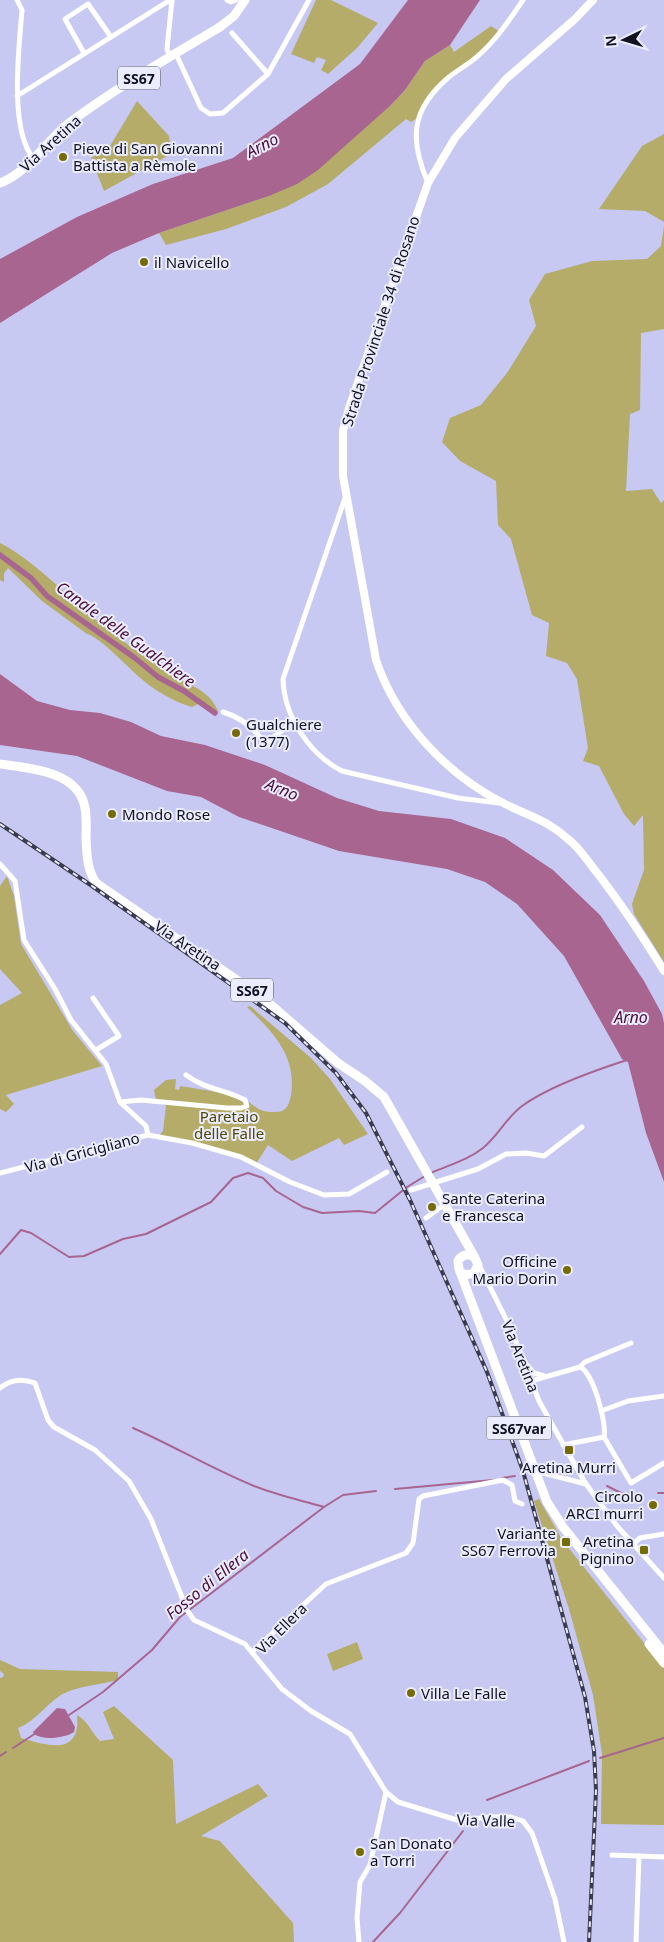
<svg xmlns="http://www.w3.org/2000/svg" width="664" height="1942" font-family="'Noto Sans',sans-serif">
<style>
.green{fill:#b4ac68}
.water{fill:#a86590}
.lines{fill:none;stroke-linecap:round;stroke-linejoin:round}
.stream{stroke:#a86590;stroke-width:2}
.canal{stroke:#a86590;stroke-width:5.5}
.minor{stroke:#fff;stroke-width:5}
.secondary{stroke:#fff;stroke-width:8}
.primary{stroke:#fff;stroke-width:9}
.rail-casing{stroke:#3b3b50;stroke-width:4}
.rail{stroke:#ebedfe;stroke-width:2;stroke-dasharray:5.5;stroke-linecap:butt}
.poi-dot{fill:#766b03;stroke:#ebedfe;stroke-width:2}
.labels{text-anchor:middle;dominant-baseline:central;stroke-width:4;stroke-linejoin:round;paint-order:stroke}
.shield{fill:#ebedfe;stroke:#525363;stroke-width:1}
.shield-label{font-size:14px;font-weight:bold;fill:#111120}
.street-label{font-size:15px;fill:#111120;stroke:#ebedfe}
.poi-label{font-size:15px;fill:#111120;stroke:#ebedfe;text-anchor:start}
.park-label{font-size:15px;fill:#4e4604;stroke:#ebedfe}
.water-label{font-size:16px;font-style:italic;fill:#4c0d3a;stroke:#ebedfe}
</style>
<rect width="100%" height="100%" fill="#c7c9f3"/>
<g class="green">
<polygon points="316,0 331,0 378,23 357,48 328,74 321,70 326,60 317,57 314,63 291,54"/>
<polygon points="491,26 500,32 480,54 448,78 433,94 417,118 411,122 406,119 328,184 286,207 226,229 166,245 159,233 269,196 359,132 391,105 405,90 425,61 450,45 454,52"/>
<polygon points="137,101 169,136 171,154 104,191 91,158 110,146"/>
<polygon points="664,134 664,222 645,211 599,209 642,146"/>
<polygon points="664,226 664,329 641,333 640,410 630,414 626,491 652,489 661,503 664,500 664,962 634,914 632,904 644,870 643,815 634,826 624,814 599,766 583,761 588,748 577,679 567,663 546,656 549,623 532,615 511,539 498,525 496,481 460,461 442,442 450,418 481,405 507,373 536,326 529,300 545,274 592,261 647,259 661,246"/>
<path d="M0 543C35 561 69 598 101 624 121 641 144 655 166 671 185 685 208 687 218 711L215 713 200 703 192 707C174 702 152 689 138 676 128 667 97 635 87 634L42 601 8 568 4 573V582L0 580Z"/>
<polygon points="7,876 14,896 21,944 73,1031 102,1066 6,1095 14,1104 6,1112 0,1109 0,1005 22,993 0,969 0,886"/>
<path d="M250 1006 311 1058 330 1079 368 1134 344 1145 339 1138 292 1161 268 1145 256 1164 241 1157 158 1137 163 1131 166 1106 156 1100 154 1090 166 1080 176 1079 175 1089 179 1090 180 1086C193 1088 235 1094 244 1099 257 1107 258 1112 275 1112 286 1112 289 1106 291 1095 297 1056 273 1032 247 1007Z"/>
<polygon points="539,1499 563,1541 664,1668 664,1825 601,1824 602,1754 593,1695 569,1609 534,1501"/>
<polygon points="357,1642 363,1659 333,1671 327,1654"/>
<path d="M0 1660 20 1669 118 1672V1680C102 1684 74 1687 61 1695 45 1705 36 1721 18 1728L21 1738C48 1746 81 1756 77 1715 89 1722 91 1732 100 1741L114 1739 103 1712 114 1706 173 1760 176 1824 258 1784 268 1796 201 1836 220 1841 293 1923 294 1942H0V1678L3 1677 4 1674 0 1671Z"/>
</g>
<g class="water">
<polygon points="408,0 480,0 450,45 425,61 405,90 391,105 318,170 297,184 269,196 159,233 112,253 0,323 0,259 77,217 153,184 233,158 360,64"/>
<polygon points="0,674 37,701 70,710 100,713 131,722 161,736 205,745 265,765 337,798 379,811 451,819 505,838 553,870 600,915 644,981 662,1014 664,1023 664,1182 646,1133 628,1062 622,1059 564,956 517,904 485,882 447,869 339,851 239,817 201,797 167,791 77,756 0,745"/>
<path d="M57 1708 65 1709 75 1727 74 1732C65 1738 43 1741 34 1734L33 1732Z"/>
</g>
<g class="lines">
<g class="stream">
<path d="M431 1173C449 1165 468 1160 483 1148 498 1136 506 1118 522 1106 548 1087 596 1070 627 1060"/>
<polyline points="0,1254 21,1230 31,1233 69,1257 84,1256 123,1239 146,1234 211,1202 233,1178 248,1173 263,1178 276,1191 303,1207 322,1213 359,1211 375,1213 407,1187 425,1176"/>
<path d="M133 1428C174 1446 212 1469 254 1486 276 1495 300 1500 324 1507"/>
<polyline points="544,1471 562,1475"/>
<polyline points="502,1478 515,1476"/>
<polyline points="607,1486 621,1493 634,1494"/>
<polyline points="395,1489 493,1480"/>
<polyline points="658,1493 664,1493"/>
<polyline points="69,1715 103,1692 152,1650 180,1617 324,1507 343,1495 376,1491"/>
<polyline points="13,1748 36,1733"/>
<polyline points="0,1756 6,1752"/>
<polyline points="600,1758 664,1738"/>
<polyline points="487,1800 589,1761"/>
<polyline points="373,1942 400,1913 463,1831"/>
</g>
<polyline class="canal" points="0,555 31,578 47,596 135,658 158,677 184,691 215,713"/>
<g class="minor">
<path d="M17 0 22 10C19 48 9 128 33 158"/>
<polyline points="227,0 231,2 236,0"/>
<polyline points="232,33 268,74"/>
<polyline points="84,53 65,19 88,4 111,37"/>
<polyline points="176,54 201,108 210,114 223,113 268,74 309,0"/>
<polyline points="170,57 167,49 172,0"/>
<polyline points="17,96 167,2 172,2"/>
<path d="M428 183C409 139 411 109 449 77 459 69 471 63 480 54 497 39 510 19 523 0"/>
<path d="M345 498 283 679C284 716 309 754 342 771L458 798 499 803"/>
<path d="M223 712C240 717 254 728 265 743L294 722"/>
<polyline points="0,864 15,881 24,940 55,989 71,1020 106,1064 120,1102 146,1126 148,1135"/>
<polyline points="93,998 119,1036 96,1050"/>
<path d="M120 1102 141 1100 227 1108H241L247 1106 245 1100C225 1089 206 1090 186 1075"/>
<polyline points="0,1173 148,1135 192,1143 241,1157 290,1182 324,1195 349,1194 387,1172"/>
<polyline points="411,1190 478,1169 506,1154 526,1153 544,1156 582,1127"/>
<polyline points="426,1218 445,1204"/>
<polyline points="478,1263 511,1329 539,1401 567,1451 586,1484 617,1526 664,1578"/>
<polyline points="527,1365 534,1373 544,1376"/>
<path d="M580 1367C593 1372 607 1423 604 1437L631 1483 664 1463"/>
<polyline points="531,1381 580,1367 585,1362 631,1343"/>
<path d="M0 1388C11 1379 22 1378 35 1383L48 1420 54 1427 95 1450 129 1481 151 1519 187 1610 194 1620 245 1644 282 1689 311 1711 350 1734 386 1792 398 1802 457 1820 493 1817H511L523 1821 532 1833 555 1899 564 1942"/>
<polyline points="601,1411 628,1401 664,1396"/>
<polyline points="563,1445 604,1437"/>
<polyline points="543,1473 586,1484"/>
<polyline points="633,1544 640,1538 664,1534"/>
<polyline points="252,1652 326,1584 406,1553 413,1543 419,1499 423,1496 503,1480 512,1485 515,1501 522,1504"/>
<polyline points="612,1855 639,1856"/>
<polyline points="359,1942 357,1918 360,1882 370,1865 386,1792"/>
<polyline points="636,1942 639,1856 664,1857"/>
</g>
<path class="secondary" d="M593 0 575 19 506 79 455 138 428 183 349 408 343 431V476L376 660C397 722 447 775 505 804 529 816 547 820 568 839 580 848 588 862 598 874 622 905 643 937 664 971"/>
<g class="primary">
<path d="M0 183C28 173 46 141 69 123 116 88 169 57 220 27L234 16 245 0"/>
<path d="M0 764C30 768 79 771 85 808 87 818 86 829 86 839 87 856 87 869 96 883L263 998 338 1063 365 1081 384 1097 474 1256"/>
<path d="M460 1272 466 1275 474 1273 478 1265 475 1258C469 1253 462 1254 458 1261L459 1269 547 1502 563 1527 664 1653"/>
<polyline points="649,1644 664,1663"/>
</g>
<defs>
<polyline id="rail" points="0,824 92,886 285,1023 336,1073 366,1113 410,1200 487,1372 523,1471 585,1697 594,1751 596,1790 589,1942"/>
</defs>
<use href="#rail" class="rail-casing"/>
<use href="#rail" class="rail"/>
</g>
<g class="poi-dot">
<circle cx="63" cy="157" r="5"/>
<circle cx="144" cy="262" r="5"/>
<circle cx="236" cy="733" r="5"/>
<circle cx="112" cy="814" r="5"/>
<circle cx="432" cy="1207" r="5"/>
<circle cx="567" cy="1270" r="5"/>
<rect x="564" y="1445" width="10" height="10" rx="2.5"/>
<circle cx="653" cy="1505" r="5"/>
<rect x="561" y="1537" width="10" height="10" rx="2.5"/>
<rect x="639" y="1545" width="10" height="10" rx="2.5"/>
<circle cx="411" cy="1693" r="5"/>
<circle cx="360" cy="1852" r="5"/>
</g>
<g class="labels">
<g class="shield">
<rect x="118" y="66.5" width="42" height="23" rx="4"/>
<rect x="231" y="978.5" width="42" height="23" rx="4"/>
<rect x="486.5" y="1416.5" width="65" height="23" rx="4"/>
</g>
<g class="shield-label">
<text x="139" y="78">SS67</text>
<text x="252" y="990">SS67</text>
<text x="519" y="1428">SS67var</text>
</g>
<g class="street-label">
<text transform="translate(50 143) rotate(-42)">Via Aretina</text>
<text transform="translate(380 321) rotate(-72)">Strada Provinciale 34 di Rosano</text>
<text transform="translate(188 945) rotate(34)">Via Aretina</text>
<text transform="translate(82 1152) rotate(-15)">Via di Gricigliano</text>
<text transform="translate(521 1356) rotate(68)">Via Aretina</text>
<text transform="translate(281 1628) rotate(-45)">Via Ellera</text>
<text transform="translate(486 1820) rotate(2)">Via Valle</text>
</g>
<g class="poi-label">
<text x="73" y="148">Pieve di San Giovanni<tspan x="73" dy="17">Battista a Rèmole</tspan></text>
<text x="154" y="262">il Navicello</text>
<text x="246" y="724">Gualchiere<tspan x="246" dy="17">(1377)</tspan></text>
<text x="122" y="814">Mondo Rose</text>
<text x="442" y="1198">Sante Caterina<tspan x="442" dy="17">e Francesca</tspan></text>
<text x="557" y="1261" text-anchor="end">Officine<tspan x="557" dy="17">Mario Dorin</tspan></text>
<text x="569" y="1467" text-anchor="middle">Aretina Murri</text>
<text x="643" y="1496" text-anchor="end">Circolo<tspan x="643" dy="17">ARCI murri</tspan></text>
<text x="556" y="1533" text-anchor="end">Variante<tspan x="556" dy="17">SS67 Ferrovia</tspan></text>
<text x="634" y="1541" text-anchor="end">Aretina<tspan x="634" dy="17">Pignino</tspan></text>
<text x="421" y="1693">Villa Le Falle</text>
<text x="370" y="1843">San Donato<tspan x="370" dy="17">a Torri</tspan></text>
</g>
<g class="park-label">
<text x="229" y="1116">Paretaio<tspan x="229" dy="17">delle Falle</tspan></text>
</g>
<g class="water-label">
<text transform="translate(262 145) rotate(-27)">Arno</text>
<text transform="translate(126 634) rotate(36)">Canale delle Gualchiere</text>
<text transform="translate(282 789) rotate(22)">Arno</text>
<text x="631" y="1017">Arno</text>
<text transform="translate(207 1584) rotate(-39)">Fosso di Ellera</text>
</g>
</g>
<g transform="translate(624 40) rotate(265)" stroke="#ebedfe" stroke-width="4" paint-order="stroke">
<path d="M0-4L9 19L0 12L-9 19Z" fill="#111120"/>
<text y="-8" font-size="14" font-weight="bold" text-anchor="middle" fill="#111120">N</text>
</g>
</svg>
